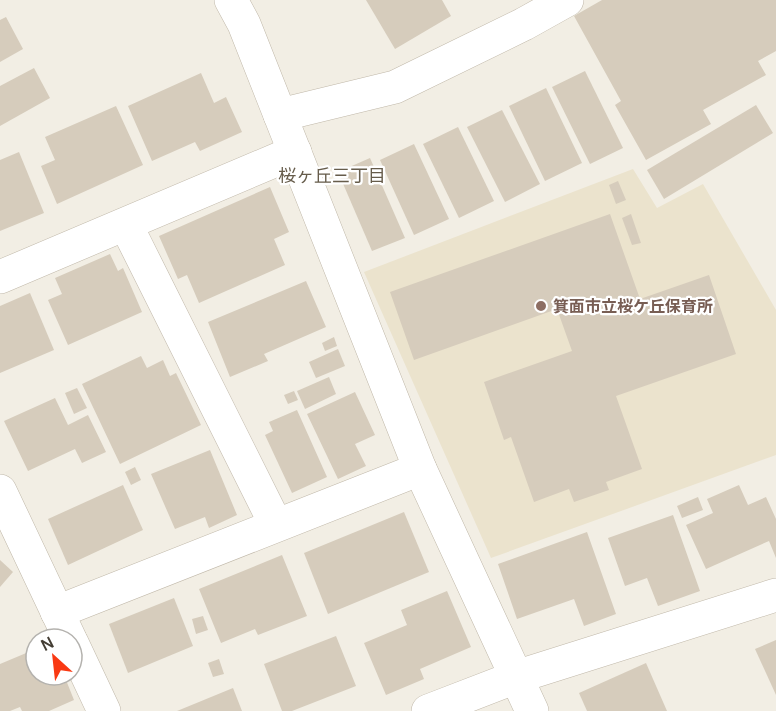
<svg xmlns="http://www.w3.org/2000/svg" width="776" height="711" font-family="Manrope,'Noto Sans JP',sans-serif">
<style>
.education{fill:#ebe3cd}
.building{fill:#d6ccbc}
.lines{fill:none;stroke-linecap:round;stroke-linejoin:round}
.street-casing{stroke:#c0b8a9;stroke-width:34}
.street{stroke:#fff;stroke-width:33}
.education-dot{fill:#8d6e63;stroke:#fff;stroke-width:2}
.labels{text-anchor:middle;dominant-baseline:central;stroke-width:4.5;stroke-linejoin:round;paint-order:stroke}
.education-label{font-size:16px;font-weight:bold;fill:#785e54;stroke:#fff;text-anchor:start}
.neighbourhood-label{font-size:18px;fill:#665c4b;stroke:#fff}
</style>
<rect width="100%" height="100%" fill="#f2eee4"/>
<polygon class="education" points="633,169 657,208 703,184 776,310 776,455 491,558 364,272"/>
<g class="building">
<polygon points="366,0 442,0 451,16 395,49"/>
<polygon points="602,0 776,0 776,51 758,61 766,75 703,110 711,124 646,160 615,105 621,101 574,16"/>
<polygon points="6,17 23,49 0,62 0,20"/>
<polygon points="34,68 50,98 0,126 0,86"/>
<polygon points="585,71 623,148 590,164 552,87"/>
<polygon points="201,73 214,103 226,97 242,132 200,151 195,142 152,161 128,106"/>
<polygon points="546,88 582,163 545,181 509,106"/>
<polygon points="756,105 773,133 664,199 647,170"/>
<polygon points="116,106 143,165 57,204 41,166 55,160 45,137"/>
<polygon points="502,110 540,184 505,202 467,127"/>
<polygon points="458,127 494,201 459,218 423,144"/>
<polygon points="414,144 449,219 414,235 380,160"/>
<polygon points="19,152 44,213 0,231 0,160"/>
<polygon points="370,158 405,238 372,251 338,172"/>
<polygon points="618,181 626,200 616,204 609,185"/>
<polygon points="270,187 289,232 274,239 285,265 199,303 187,275 178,279 159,236"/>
<polygon points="610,214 640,299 709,275 736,354 616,396 642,469 606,482 609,490 574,502 569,489 534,502 511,437 504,440 484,382 572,351 557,309 414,360 390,292"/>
<polygon points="631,214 641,243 632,245 622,218"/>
<polygon points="110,254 118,271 123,268 142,312 68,345 48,300 62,294 55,278"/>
<polygon points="306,281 326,327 264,354 268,361 230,377 208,322"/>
<polygon points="30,293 54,350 0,373 0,306"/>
<polygon points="334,337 337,346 325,351 322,343"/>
<polygon points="338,349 345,366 316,378 309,362"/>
<polygon points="141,356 147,368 163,360 170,376 176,373 201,425 120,464 82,384"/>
<polygon points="329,377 336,394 305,409 297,391"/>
<polygon points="77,388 87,408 74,414 65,393"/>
<polygon points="294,391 298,400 288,404 284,395"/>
<polygon points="355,392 375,435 355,444 366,466 338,479 307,414"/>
<polygon points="55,398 68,425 88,415 106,452 82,463 75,449 28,471 4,421"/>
<polygon points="297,410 327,477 292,493 265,435 273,431 269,422"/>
<polygon points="210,450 237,515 209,528 205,517 175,529 151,474"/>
<polygon points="135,467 141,480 131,485 125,472"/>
<polygon points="123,485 143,530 68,565 48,519"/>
<polygon points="739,485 748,505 766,497 776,519 776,558 769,541 706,569 686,525 713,513 707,499"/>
<polygon points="698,497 703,510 682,518 677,506"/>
<polygon points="404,512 429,572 328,614 304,553"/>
<polygon points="673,515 700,591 658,606 647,578 625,586 608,538"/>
<polygon points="587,532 616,614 584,626 574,599 517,619 498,564"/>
<polygon points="282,555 307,616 258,635 255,629 221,643 199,589"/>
<polygon points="0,560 13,572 0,587"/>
<polygon points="447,591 471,647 420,669 424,679 386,695 364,643 407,625 401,610"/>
<polygon points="174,598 193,646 128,673 109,624"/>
<polygon points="203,616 208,630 196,634 192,619"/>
<polygon points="336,636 356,686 292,711 282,711 264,664"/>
<polygon points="776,640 776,695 755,649"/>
<polygon points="31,651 36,662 36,675 64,675 74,700 49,711 22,711 20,707 10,711 0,711 0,664"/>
<polygon points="219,659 224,674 213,677 208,663"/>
<polygon points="646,663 667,711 587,711 579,693"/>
<polygon points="233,688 242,711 177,711"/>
</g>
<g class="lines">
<defs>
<g id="street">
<polyline points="231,0 244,24 420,469 532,711"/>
<polyline points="280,115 395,87 524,24 567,0"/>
<polyline points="126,225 276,525"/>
<polyline points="0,277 295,152"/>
<polyline points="0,491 70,639"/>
<polyline points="57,612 420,469"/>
<polyline points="72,643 104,711"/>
<polyline points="428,711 516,677 776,595"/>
</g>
</defs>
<use href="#street" class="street-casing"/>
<use href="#street" class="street"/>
</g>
<circle class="education-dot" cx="541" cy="306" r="6"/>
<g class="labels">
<g class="education-label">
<text x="553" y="306">箕面市立桜ケ丘保育所</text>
</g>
<g class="neighbourhood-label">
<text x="332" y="175">桜ヶ丘三丁目</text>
</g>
</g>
<g transform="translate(54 657) rotate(333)"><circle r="28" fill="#ffffff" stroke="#b4b2ae" stroke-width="1.5"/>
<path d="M0-4.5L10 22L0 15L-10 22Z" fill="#f93913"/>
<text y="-9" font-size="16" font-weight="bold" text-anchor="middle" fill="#443e34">N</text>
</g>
</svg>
